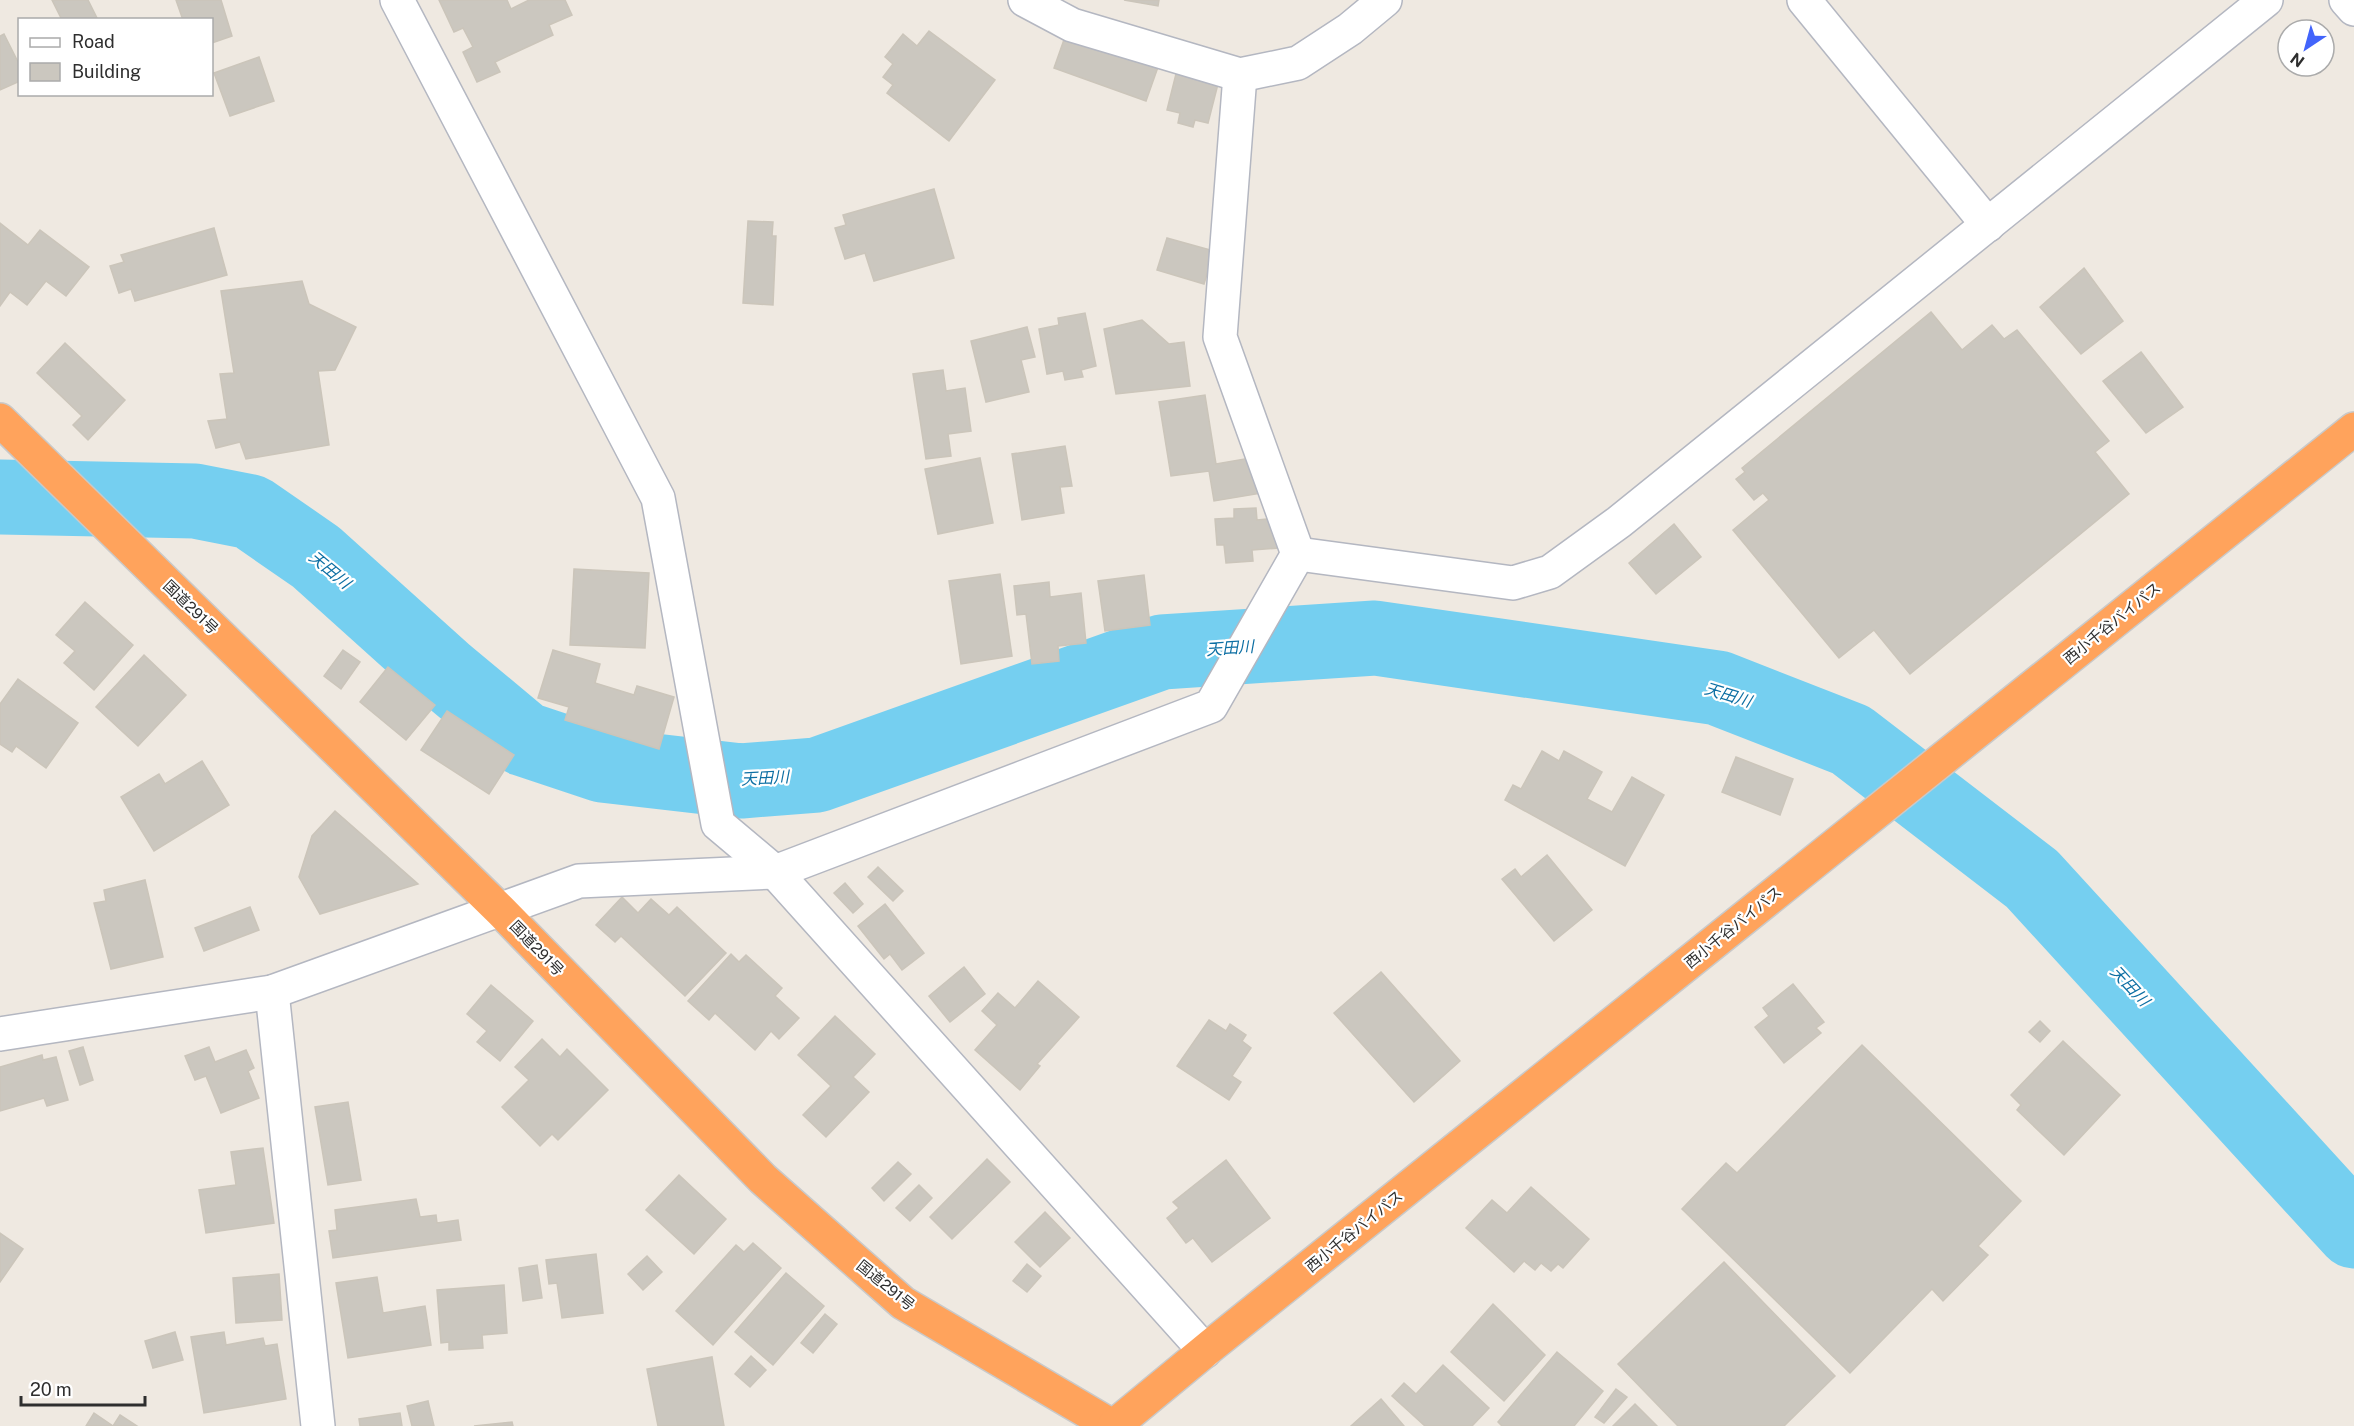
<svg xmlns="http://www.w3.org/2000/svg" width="2354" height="1426" font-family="'Public Sans','Noto Sans JP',sans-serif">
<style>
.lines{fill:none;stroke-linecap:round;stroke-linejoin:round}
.river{stroke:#75cff0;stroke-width:75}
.building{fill:#cbc7bf;stroke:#cbc5ba;stroke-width:1.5}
.street-casing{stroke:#b4b7c1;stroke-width:36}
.secondary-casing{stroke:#b4b7c1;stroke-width:36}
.highway-casing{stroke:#c9c9c9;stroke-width:36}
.street{stroke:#fff;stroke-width:33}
.secondary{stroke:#fff;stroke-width:33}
.highway{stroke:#ffa35c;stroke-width:33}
.labels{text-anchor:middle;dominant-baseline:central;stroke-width:4.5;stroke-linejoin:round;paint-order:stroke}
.street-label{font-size:15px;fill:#2e2e2e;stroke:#fff}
.water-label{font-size:16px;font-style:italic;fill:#0d6fa3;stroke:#fff}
</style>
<rect width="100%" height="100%" fill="#efe9e1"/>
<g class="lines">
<polyline class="river" points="0,497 195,501 251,512 316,557 446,674 524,739 602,765 741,781 817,775 1162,652 1375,638 1718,688 1851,740 2032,879 2354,1231"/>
</g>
<g class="building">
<polygon points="52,0 88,0 98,20 62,20"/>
<polygon points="176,0 221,0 232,36 212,43 212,20 183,20"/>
<polygon points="439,0 507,0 511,9 529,0 565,0 572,15 549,25 553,35 495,62 500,72 477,82 463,52 473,47 463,28 454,32"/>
<polygon points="1124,0 1159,0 1158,6"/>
<polygon points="929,31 995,80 949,141 887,93 893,85 883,77 893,64 885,57 903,34 917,46"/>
<polygon points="4,34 20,66 20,81 0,90 0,36"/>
<polygon points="1066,34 1158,67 1146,101 1054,68"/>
<polygon points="259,57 274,101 230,116 214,73"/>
<polygon points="1177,70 1219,80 1208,123 1195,120 1193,127 1178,123 1180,113 1167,110"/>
<polygon points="934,189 954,258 874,281 865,253 845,259 835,228 846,225 843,215"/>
<polygon points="748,221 773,222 772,236 776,236 773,305 743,303"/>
<polygon points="0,223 28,245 40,230 89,267 66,296 46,281 27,305 10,292 0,306"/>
<polygon points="214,228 227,275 135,301 131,289 119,293 110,266 124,262 121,255"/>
<polygon points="1167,238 1214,251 1204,284 1157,270"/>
<polygon points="2084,268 2123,321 2081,354 2040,307"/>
<polygon points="302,281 309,304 356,327 335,370 318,371 329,445 246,459 240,442 216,448 208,421 227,419 220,374 234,373 221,291"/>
<polygon points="1931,312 1962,350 1992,325 2004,339 2017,330 2109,441 2095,452 2129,494 1910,674 1874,630 1839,658 1733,530 1769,500 1763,493 1754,500 1736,479 1745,472 1742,468"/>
<polygon points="1085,313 1096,366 1081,370 1083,377 1065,380 1063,371 1047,374 1039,329 1059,325 1058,318"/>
<polygon points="1142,320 1169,344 1184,342 1190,386 1116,394 1104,329"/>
<polygon points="1027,327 1035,357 1021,360 1029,392 986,402 971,341"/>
<polygon points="65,343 125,400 88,440 73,425 82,416 37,373"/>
<polygon points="2141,352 2183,407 2146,433 2103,381"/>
<polygon points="943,370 946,391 965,388 971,431 948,434 951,456 926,459 913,374"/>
<polygon points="1205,395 1216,464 1256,457 1262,493 1214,501 1209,471 1171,476 1159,402"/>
<polygon points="1065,446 1072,486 1060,487 1064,513 1022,520 1012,454"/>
<polygon points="980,458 993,523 938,534 925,469"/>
<polygon points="1256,508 1257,520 1278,518 1280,548 1252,550 1253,561 1226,563 1224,545 1217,545 1215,519 1234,518 1234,509"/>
<polygon points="1674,524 1701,557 1656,594 1629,563"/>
<polygon points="574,569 649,573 645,648 570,645"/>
<polygon points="1000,574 1012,656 961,664 949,581"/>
<polygon points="1144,575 1150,625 1105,631 1098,581"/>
<polygon points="1049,582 1050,597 1081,593 1086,643 1058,646 1059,661 1032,664 1026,614 1017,615 1014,586"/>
<polygon points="85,602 133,645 94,690 64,663 75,651 56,635"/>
<polygon points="343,650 360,662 341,689 324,676"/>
<polygon points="553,650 600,664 595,683 634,695 637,686 674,697 659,749 565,720 569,707 538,698"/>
<polygon points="144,655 186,695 138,746 96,707"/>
<polygon points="388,667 435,705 406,740 360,702"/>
<polygon points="18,679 78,723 46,768 16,746 12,752 0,744 0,704"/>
<polygon points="447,711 514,755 489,794 421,750"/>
<polygon points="1542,751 1559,761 1564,751 1602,772 1587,799 1612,812 1632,777 1664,795 1625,866 1505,800 1513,785 1521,789"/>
<polygon points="1736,757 1793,779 1780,815 1722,792"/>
<polygon points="202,761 229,805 154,851 121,797 159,774 165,784"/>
<polygon points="335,811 418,884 320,914 299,877 312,836"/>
<polygon points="1547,855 1592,910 1554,941 1502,879 1515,869 1521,877"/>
<polygon points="878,867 903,891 893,901 868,877"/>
<polygon points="145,880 163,957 111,969 94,903 106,901 104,890"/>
<polygon points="845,883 863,904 853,913 834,893"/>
<polygon points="622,897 638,913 651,899 669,915 677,907 726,953 685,996 621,936 615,942 596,925"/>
<polygon points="885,904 924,953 902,970 890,954 884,959 858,926"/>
<polygon points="250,907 259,930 204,951 195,928"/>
<polygon points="731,954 739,962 746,955 782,988 775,996 799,1018 779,1039 771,1031 755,1050 715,1013 709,1020 688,1001"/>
<polygon points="964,967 985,994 950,1022 929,996"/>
<polygon points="1381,972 1460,1061 1414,1102 1334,1013"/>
<polygon points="1038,981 1079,1017 1037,1064 1040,1066 1020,1090 975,1050 997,1025 982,1011 998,993 1015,1008"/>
<polygon points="1793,984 1824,1022 1816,1028 1821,1033 1784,1063 1755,1027 1769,1016 1763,1008"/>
<polygon points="491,985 533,1021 500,1061 477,1042 487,1031 467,1014"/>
<polygon points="835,1016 875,1054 853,1077 869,1092 826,1137 803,1115 831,1086 798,1055"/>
<polygon points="1209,1020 1226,1031 1230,1024 1246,1035 1242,1041 1251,1048 1232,1076 1241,1082 1229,1100 1177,1066"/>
<polygon points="2040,1021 2050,1031 2040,1042 2029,1032"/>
<polygon points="542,1039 560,1057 567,1049 608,1090 558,1140 552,1134 540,1146 502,1107 529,1080 515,1067"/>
<polygon points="2063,1041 2120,1095 2064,1155 2017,1110 2021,1105 2011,1095"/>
<polygon points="1862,1045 2021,1201 1978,1246 1988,1255 1943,1301 1932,1289 1850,1373 1682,1209 1726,1163 1737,1173"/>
<polygon points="83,1047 93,1080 80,1085 69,1051"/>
<polygon points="209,1047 215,1062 246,1050 254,1068 248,1071 259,1098 221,1113 206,1076 195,1080 185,1056"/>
<polygon points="42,1055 43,1060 56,1057 68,1100 47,1106 44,1098 0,1111 0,1067"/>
<polygon points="348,1102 361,1180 328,1185 315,1107"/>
<polygon points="263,1148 274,1223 206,1233 199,1190 236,1185 231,1152"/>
<polygon points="987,1159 1010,1182 952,1239 930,1217"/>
<polygon points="1226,1160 1270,1218 1212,1262 1193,1238 1186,1243 1167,1218 1179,1208 1173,1202"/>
<polygon points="898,1162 911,1174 884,1201 872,1188"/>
<polygon points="679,1175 726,1219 694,1254 646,1210"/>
<polygon points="919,1185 932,1198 910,1221 896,1208"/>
<polygon points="1531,1187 1589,1239 1563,1268 1558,1264 1551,1271 1541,1263 1535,1270 1524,1261 1514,1272 1466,1228 1492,1200 1507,1213"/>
<polygon points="416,1199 420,1217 436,1215 437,1223 458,1220 461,1240 333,1258 329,1231 337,1230 335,1210"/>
<polygon points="1045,1212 1070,1238 1040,1267 1015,1242"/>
<polygon points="0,1233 23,1249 0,1282"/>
<polygon points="753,1243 781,1268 713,1345 676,1311 736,1245 744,1252"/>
<polygon points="596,1254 603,1313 562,1318 557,1283 549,1284 546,1260"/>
<polygon points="647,1256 662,1272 643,1290 628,1274"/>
<polygon points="1724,1262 1835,1376 1784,1426 1678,1426 1618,1364"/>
<polygon points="1027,1264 1041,1276 1027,1292 1013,1281"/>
<polygon points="537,1265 542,1298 523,1301 519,1268"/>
<polygon points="786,1273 824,1306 773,1365 735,1332"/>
<polygon points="279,1274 282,1320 236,1323 233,1278"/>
<polygon points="377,1277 383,1313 425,1306 431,1345 348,1358 336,1283"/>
<polygon points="504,1285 507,1333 482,1335 483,1348 449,1350 449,1342 441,1343 437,1290"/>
<polygon points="1493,1304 1545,1355 1504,1401 1451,1352"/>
<polygon points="825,1314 837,1324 813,1353 801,1343"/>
<polygon points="175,1332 183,1360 153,1368 145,1341"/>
<polygon points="224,1332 226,1345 263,1338 265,1346 277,1344 286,1399 204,1413 191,1337"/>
<polygon points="1557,1352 1603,1391 1574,1426 1502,1426 1498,1422"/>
<polygon points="751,1356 766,1370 750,1387 735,1374"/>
<polygon points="712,1357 724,1426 658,1426 647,1369"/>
<polygon points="1443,1365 1489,1408 1472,1426 1425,1426 1392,1396 1404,1383 1416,1394"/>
<polygon points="1616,1389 1627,1397 1604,1423 1595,1417"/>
<polygon points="1381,1399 1404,1426 1351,1426"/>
<polygon points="428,1401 434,1426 412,1426 407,1406"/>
<polygon points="1635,1404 1657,1426 1613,1426"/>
<polygon points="94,1413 113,1426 86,1426"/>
<polygon points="400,1413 402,1426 360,1426 359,1419"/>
<polygon points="120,1415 137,1426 113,1426"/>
<polygon points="512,1422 513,1426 474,1426"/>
</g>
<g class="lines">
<defs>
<g id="street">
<polyline points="397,0 658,498 718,824 775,872 1205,1351"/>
<polyline points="1025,0 1072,25 1240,75 1298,63 1350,29 1385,0"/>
<polyline points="1804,0 1988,225"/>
<polyline points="1298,554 1513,583 1550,572 1619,522 2266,0"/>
<polyline points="272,992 318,1426"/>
<polyline points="0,1034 272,992 579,881 775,872 1211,706 1298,554 1220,337 1240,75"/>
</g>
<polyline id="secondary" points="2346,0 2354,9"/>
<g id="highway">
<polyline points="0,420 501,911 763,1179 903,1303 1112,1426"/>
<polyline points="1114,1426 1212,1345 2354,429"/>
</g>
</defs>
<use href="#street" class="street-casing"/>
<use href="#secondary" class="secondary-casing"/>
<use href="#highway" class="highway-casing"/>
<use href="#street" class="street"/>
<use href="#secondary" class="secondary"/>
<use href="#highway" class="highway"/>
</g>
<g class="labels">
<g class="street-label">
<text transform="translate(191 607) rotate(44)">国道291号</text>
<text transform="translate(2112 623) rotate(-39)">西小千谷バイパス</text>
<text transform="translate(1733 927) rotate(-39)">西小千谷バイパス</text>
<text transform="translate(537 948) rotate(46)">国道291号</text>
<text transform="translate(1354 1231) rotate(-39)">西小千谷バイパス</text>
<text transform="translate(886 1285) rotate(39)">国道291号</text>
</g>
<g class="water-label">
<text transform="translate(330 570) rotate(40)">天田川</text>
<text transform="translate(1230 648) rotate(-4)">天田川</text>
<text transform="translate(1728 695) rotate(17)">天田川</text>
<text transform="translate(765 778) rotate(-3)">天田川</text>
<text transform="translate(2130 986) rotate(47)">天田川</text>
</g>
</g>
<rect x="18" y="18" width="195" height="78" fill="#ffffff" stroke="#ababab" stroke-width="1.5"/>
<rect x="30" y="38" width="30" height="9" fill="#ffffff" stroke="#ababab" stroke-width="1.5"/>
<text x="72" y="48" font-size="18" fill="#2e2e2e">Road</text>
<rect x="30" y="63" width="30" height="18" fill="#cbc7bf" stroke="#ababab" stroke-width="1.5"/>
<text x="72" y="78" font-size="18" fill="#2e2e2e">Building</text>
<g transform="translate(2306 48) rotate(216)"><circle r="28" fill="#ffffff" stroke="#ababab" stroke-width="1.5"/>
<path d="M0-4.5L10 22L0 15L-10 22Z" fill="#4264fb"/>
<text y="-9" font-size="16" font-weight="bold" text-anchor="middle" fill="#2e2e2e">N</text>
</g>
<path d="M21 1396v9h124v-9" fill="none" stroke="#2e2e2e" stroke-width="3"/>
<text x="30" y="1396" font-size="18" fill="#2e2e2e" stroke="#ffffff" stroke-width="4.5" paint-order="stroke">20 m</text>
</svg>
